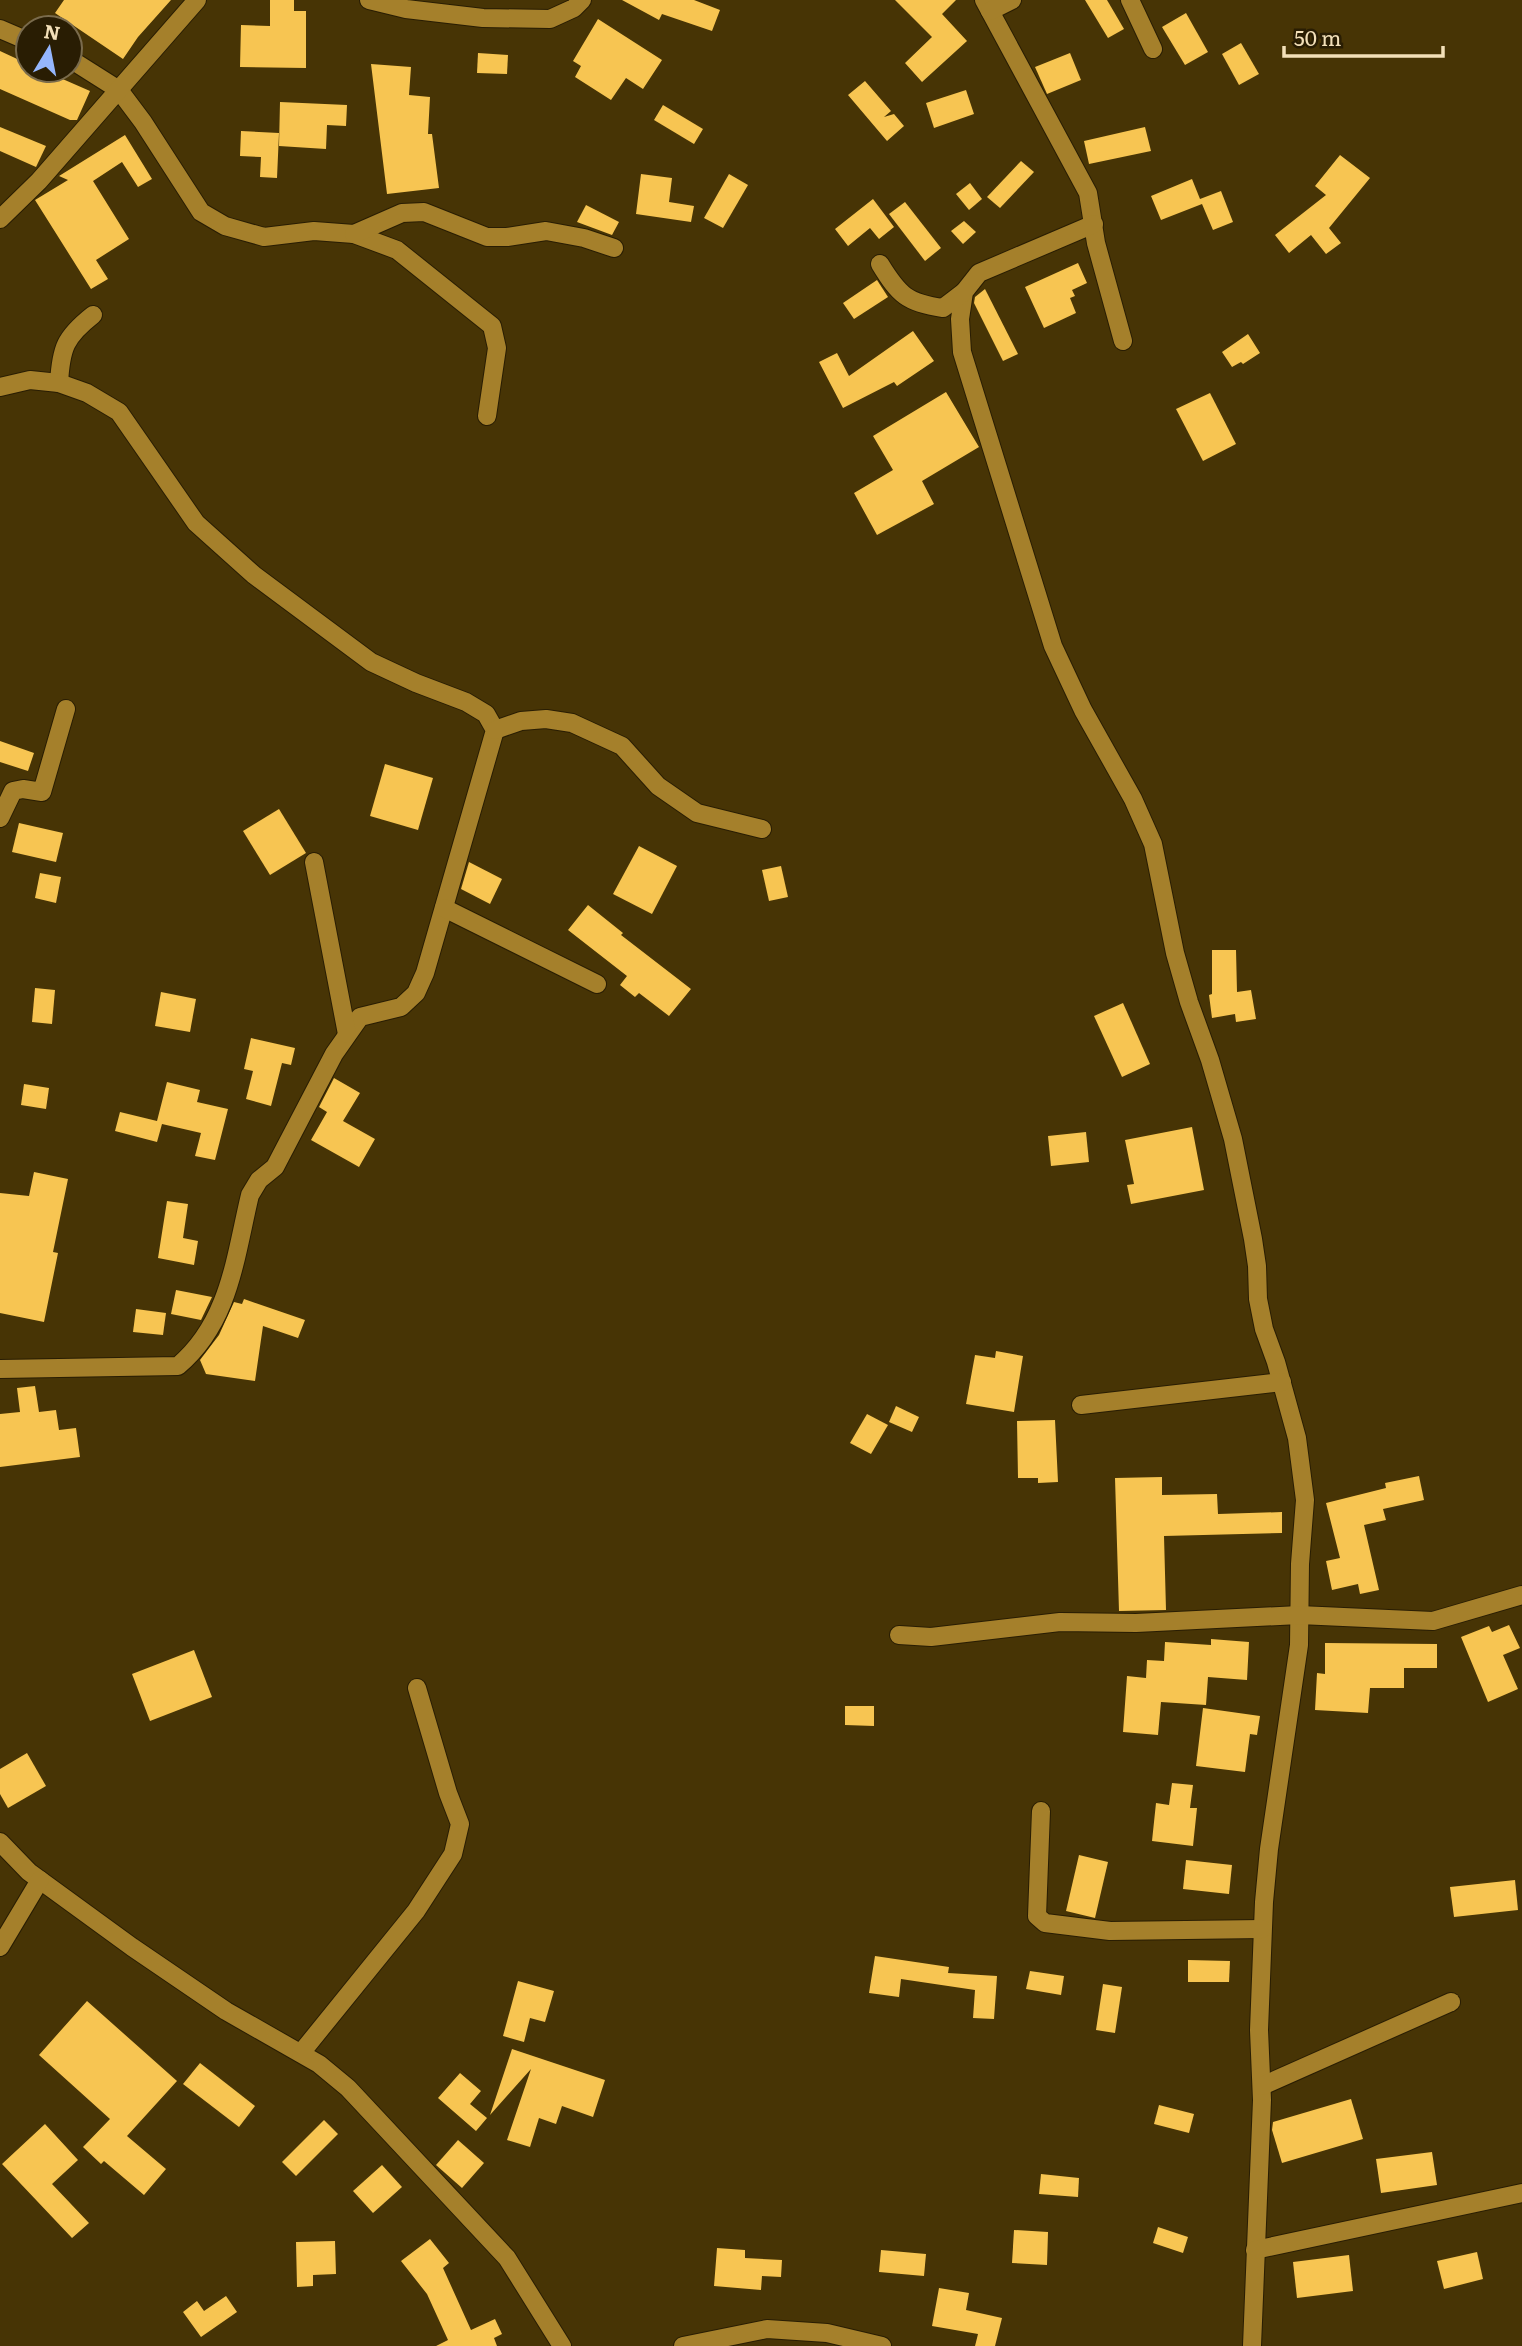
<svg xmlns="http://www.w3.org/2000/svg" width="1522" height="2346" font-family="Literata,serif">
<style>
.building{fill:#f7c552}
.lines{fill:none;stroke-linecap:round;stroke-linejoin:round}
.minor-casing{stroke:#291d03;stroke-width:20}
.minor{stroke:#a5802b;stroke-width:18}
</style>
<rect width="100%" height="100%" fill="#473405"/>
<g class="building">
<polygon points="64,0 171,0 138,37 123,59 55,13"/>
<polygon points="270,0 294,0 294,11 306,11 306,68 240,67 241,25 270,26"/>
<polygon points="622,0 694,0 720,10 712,31 662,14 659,20"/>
<polygon points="895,0 956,0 942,14 967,41 922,82 905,63 932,37"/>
<polygon points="1085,0 1107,0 1124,29 1108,38"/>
<polygon points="1186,13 1208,52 1185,65 1162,27"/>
<polygon points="598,19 662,60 643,89 626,78 611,100 575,77 581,66 573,61"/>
<polygon points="1241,43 1259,74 1239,85 1222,54"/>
<polygon points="0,51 28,64 28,70 42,70 90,91 77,120 70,120 0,89"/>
<polygon points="478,53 508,55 507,74 477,73"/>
<polygon points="1070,53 1081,80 1047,94 1035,67"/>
<polygon points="371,64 411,67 409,95 430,97 428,134 432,134 439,188 387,194"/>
<polygon points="865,81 891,111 884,117 894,114 904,126 887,141 848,95"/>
<polygon points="966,90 974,114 934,128 926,103"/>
<polygon points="280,102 347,105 346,126 327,125 326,149 279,146"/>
<polygon points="663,105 703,129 694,144 654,120"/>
<polygon points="0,127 46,146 36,167 0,151"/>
<polygon points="1145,127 1151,151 1089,164 1084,141"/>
<polygon points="241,131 279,133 277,178 260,177 261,157 240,156"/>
<polygon points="125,135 152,179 138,187 122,162 93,181 129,239 96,260 108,279 91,289 35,200 68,180 59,176"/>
<polygon points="1340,155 1370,178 1329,228 1341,243 1326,254 1311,235 1289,253 1275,235 1326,195 1315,186"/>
<polygon points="1021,161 1034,172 1000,208 987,197"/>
<polygon points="641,174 672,178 669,202 694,206 691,222 636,214"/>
<polygon points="729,174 748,185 723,228 704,218"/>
<polygon points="1192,179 1200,199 1221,191 1233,222 1213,230 1202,204 1161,220 1151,196"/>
<polygon points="970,183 982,199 969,210 956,194"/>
<polygon points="873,199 894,227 879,239 870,228 848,246 835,229"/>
<polygon points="905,202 941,248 925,261 889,214"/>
<polygon points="586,205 619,222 612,235 577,222"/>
<polygon points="964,221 976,232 963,244 951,231"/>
<polygon points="1078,263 1087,283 1072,290 1075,296 1070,298 1076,313 1044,328 1025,287"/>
<polygon points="877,280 888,297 854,319 843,303"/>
<polygon points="985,289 1018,354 1003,361 974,303 975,297"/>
<polygon points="913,331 934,361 897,386 894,382 843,408 819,362 837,353 849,376"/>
<polygon points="1248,334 1260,353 1243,364 1241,362 1232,367 1222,352"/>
<polygon points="946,392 979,447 922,481 934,504 877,535 854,493 893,470 873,436"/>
<polygon points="1210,393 1236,444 1203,461 1176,409"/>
<polygon points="0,741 34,753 28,771 0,762"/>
<polygon points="385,764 433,778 418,830 370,816"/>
<polygon points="279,809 306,853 270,875 243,831"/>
<polygon points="19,823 63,833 56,862 12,852"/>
<polygon points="639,846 677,866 652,914 613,894"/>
<polygon points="469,862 502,879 490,904 461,889"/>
<polygon points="781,866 788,897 769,901 762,870"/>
<polygon points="40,873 61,877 56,903 35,898"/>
<polygon points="588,905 623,933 621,935 691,989 669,1016 639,993 635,997 620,985 627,976 568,930"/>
<polygon points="1212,950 1236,950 1237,992 1251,990 1256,1019 1236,1022 1235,1014 1212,1018 1209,995 1212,994"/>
<polygon points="35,988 55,990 52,1024 32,1022"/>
<polygon points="161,992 196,999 190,1032 155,1026"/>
<polygon points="1123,1003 1150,1064 1122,1077 1094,1016"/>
<polygon points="251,1038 295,1048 291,1065 282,1063 271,1106 246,1099 253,1071 244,1069"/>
<polygon points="334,1078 360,1093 343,1121 375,1139 359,1167 311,1140 327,1112 319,1107"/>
<polygon points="167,1082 200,1090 197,1102 228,1109 215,1160 195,1156 201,1133 162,1124 157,1142 115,1131 120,1112 157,1121"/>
<polygon points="24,1084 49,1088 46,1109 21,1105"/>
<polygon points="1192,1127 1204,1190 1131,1204 1127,1185 1134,1184 1125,1140"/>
<polygon points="1086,1132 1089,1162 1051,1166 1048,1136"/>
<polygon points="34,1172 68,1179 53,1252 58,1253 44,1322 0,1313 0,1193 29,1196"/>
<polygon points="167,1201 188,1204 183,1238 198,1241 194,1265 158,1258"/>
<polygon points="176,1290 212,1297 201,1320 171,1314"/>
<polygon points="244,1299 305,1320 298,1338 263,1326 255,1381 206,1374 200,1360 219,1335 234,1302 242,1304"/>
<polygon points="136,1309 166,1313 163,1335 133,1332"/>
<polygon points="996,1351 1023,1356 1014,1412 966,1404 975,1355 995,1358"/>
<polygon points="35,1386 39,1412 56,1410 59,1430 76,1428 80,1457 0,1467 0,1414 20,1412 17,1388"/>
<polygon points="896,1406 919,1417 912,1432 889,1422"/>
<polygon points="867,1414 888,1425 871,1454 850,1443"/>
<polygon points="1055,1420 1058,1482 1038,1483 1038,1478 1018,1478 1017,1421"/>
<polygon points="1419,1476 1424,1500 1383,1509 1386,1520 1364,1525 1379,1590 1360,1594 1358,1584 1332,1590 1326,1561 1340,1558 1326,1503 1386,1488 1385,1483"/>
<polygon points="1162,1477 1162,1495 1217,1494 1218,1514 1282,1512 1282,1533 1164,1536 1166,1610 1119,1611 1115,1478"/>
<polygon points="1509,1625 1520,1648 1503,1655 1518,1689 1488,1702 1461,1637 1489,1626 1492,1632"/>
<polygon points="1211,1639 1249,1642 1247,1680 1208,1677 1206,1705 1161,1702 1158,1735 1123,1732 1127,1676 1146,1678 1147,1660 1164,1661 1165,1642 1211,1645"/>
<polygon points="1325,1643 1437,1644 1437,1668 1404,1668 1404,1688 1370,1688 1368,1713 1315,1710 1317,1673 1325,1674"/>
<polygon points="194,1650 212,1697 150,1721 132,1674"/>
<polygon points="845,1706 874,1706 874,1726 845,1725"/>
<polygon points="1203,1708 1260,1716 1257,1735 1250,1734 1245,1772 1196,1766"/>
<polygon points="27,1753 46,1786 8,1808 0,1794 0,1769"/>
<polygon points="1172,1783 1193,1785 1190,1808 1197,1808 1193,1846 1152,1841 1156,1803 1169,1805"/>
<polygon points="1079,1855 1108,1862 1095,1918 1066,1911"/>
<polygon points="1186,1860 1232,1865 1229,1894 1183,1889"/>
<polygon points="1515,1880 1518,1910 1454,1917 1450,1887"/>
<polygon points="875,1956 949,1967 948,1973 997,1976 994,2019 973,2018 975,1990 901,1979 899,1997 869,1993"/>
<polygon points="1188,1960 1230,1961 1229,1982 1188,1982"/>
<polygon points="1030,1971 1064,1976 1061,1995 1026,1989"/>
<polygon points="518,1981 554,1991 545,2022 530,2018 524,2042 503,2036"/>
<polygon points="1103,1984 1122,1987 1115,2033 1096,2030"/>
<polygon points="87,2001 177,2081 127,2136 166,2169 144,2195 104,2161 101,2164 83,2147 110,2119 39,2055"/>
<polygon points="512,2049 605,2080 593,2117 562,2106 556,2124 539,2118 530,2147 507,2140 531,2069 490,2115"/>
<polygon points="200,2063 255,2106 239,2127 183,2084"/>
<polygon points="460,2073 481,2091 470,2104 487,2118 476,2131 438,2098"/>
<polygon points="1351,2099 1363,2139 1282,2163 1272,2130 1273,2122"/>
<polygon points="1159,2105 1194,2114 1189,2133 1154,2124"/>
<polygon points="324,2120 338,2134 296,2176 282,2162"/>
<polygon points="45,2124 78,2160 52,2184 89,2223 72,2238 2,2164"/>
<polygon points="458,2140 484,2163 462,2188 436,2165"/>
<polygon points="1432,2152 1437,2185 1381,2193 1376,2159"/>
<polygon points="382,2165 402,2187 373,2213 353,2191"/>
<polygon points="1041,2174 1079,2178 1078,2197 1039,2194"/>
<polygon points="1158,2227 1188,2237 1183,2253 1153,2243"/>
<polygon points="1014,2230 1048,2232 1047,2265 1012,2263"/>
<polygon points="430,2239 449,2263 443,2268 471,2330 495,2319 502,2334 494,2338 497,2346 436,2346 448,2340 427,2294 401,2261"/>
<polygon points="335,2241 336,2274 313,2275 313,2286 297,2287 296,2242"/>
<polygon points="717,2248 745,2250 745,2258 782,2260 781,2277 762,2276 761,2290 714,2286"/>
<polygon points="881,2250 926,2254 924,2276 879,2272"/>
<polygon points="1477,2252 1483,2279 1444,2289 1437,2261"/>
<polygon points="1349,2255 1353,2291 1297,2298 1293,2262"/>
<polygon points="939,2288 969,2293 966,2310 1002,2318 995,2346 975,2346 978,2334 932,2326"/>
<polygon points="226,2296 237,2312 201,2337 183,2312 197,2301 204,2311"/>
</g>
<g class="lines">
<defs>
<g id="minor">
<polyline points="369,0 406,9 483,18 550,19 574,8 582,0"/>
<polyline points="984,0 1088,193 1096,243 1123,341"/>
<polyline points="1130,0 1153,49"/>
<polyline points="990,11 1012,0"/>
<polyline points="0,29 28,41"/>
<polyline points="70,59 119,90 143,122 201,212 225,226 264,237 314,231 354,234 397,250 492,326 497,348 487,416"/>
<polyline points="0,219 39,181 197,0"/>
<polyline points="1094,224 979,273 964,292 960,319 962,352 1053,646 1083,710 1133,799 1153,844 1175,953 1189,1002 1210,1060 1233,1139 1253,1239 1257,1266 1258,1299 1264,1329 1276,1362 1297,1438 1305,1500 1300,1564 1299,1645 1269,1849 1264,1902 1259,2030 1262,2100 1252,2346"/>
<polyline points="354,234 402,213 424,212 487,237 507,237 546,231 584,238 614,248"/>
<path d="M880 264C899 295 907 303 943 308L964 292"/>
<path d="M59 383C61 348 65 337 93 315"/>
<path d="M0 387 30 380 59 383 87 393 119 412 196 523 254 575 371 662 416 683 466 702 486 714 495 730 425 973 416 993 401 1007 360 1017 334 1054 275 1167 259 1180 250 1195C235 1257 230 1322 178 1366L0 1369"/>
<polyline points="495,730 521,721 546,719 572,723 622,746 658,786 697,813 762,829"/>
<polyline points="0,818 13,791 23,789 42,792 66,709"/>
<polyline points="314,862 347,1034"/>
<polyline points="444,908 597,984"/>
<polyline points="1081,1405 1282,1382"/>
<polyline points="899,1635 931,1637 1060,1622 1136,1623 1299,1615 1433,1621 1522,1595"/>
<polyline points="1041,1811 1037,1916 1045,1923 1110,1931 1262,1929"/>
<polyline points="0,1842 29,1872 132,1947 226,2011 319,2064 348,2088 507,2258 562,2346"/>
<polyline points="0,1947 40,1880"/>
<polyline points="301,2053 416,1911 453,1854 460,1824 448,1793 417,1688"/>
<polyline points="1262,2086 1451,2002"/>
<polyline points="1255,2250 1522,2193"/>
<polyline points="683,2346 767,2329 827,2333 882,2346"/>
</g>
</defs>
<use href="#minor" class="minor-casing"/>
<use href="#minor" class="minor"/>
</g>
<g transform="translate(49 49) rotate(10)"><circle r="33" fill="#291d03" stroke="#7a6b4c" stroke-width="2"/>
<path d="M0-5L12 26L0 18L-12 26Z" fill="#95b6fd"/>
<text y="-10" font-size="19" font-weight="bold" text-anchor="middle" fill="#f3e0b9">N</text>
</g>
<path d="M1284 46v10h159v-10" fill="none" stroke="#f3e0b9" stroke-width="3.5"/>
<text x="1294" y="46" font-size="21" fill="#f3e0b9" stroke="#291d03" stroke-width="5" paint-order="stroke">50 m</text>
</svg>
